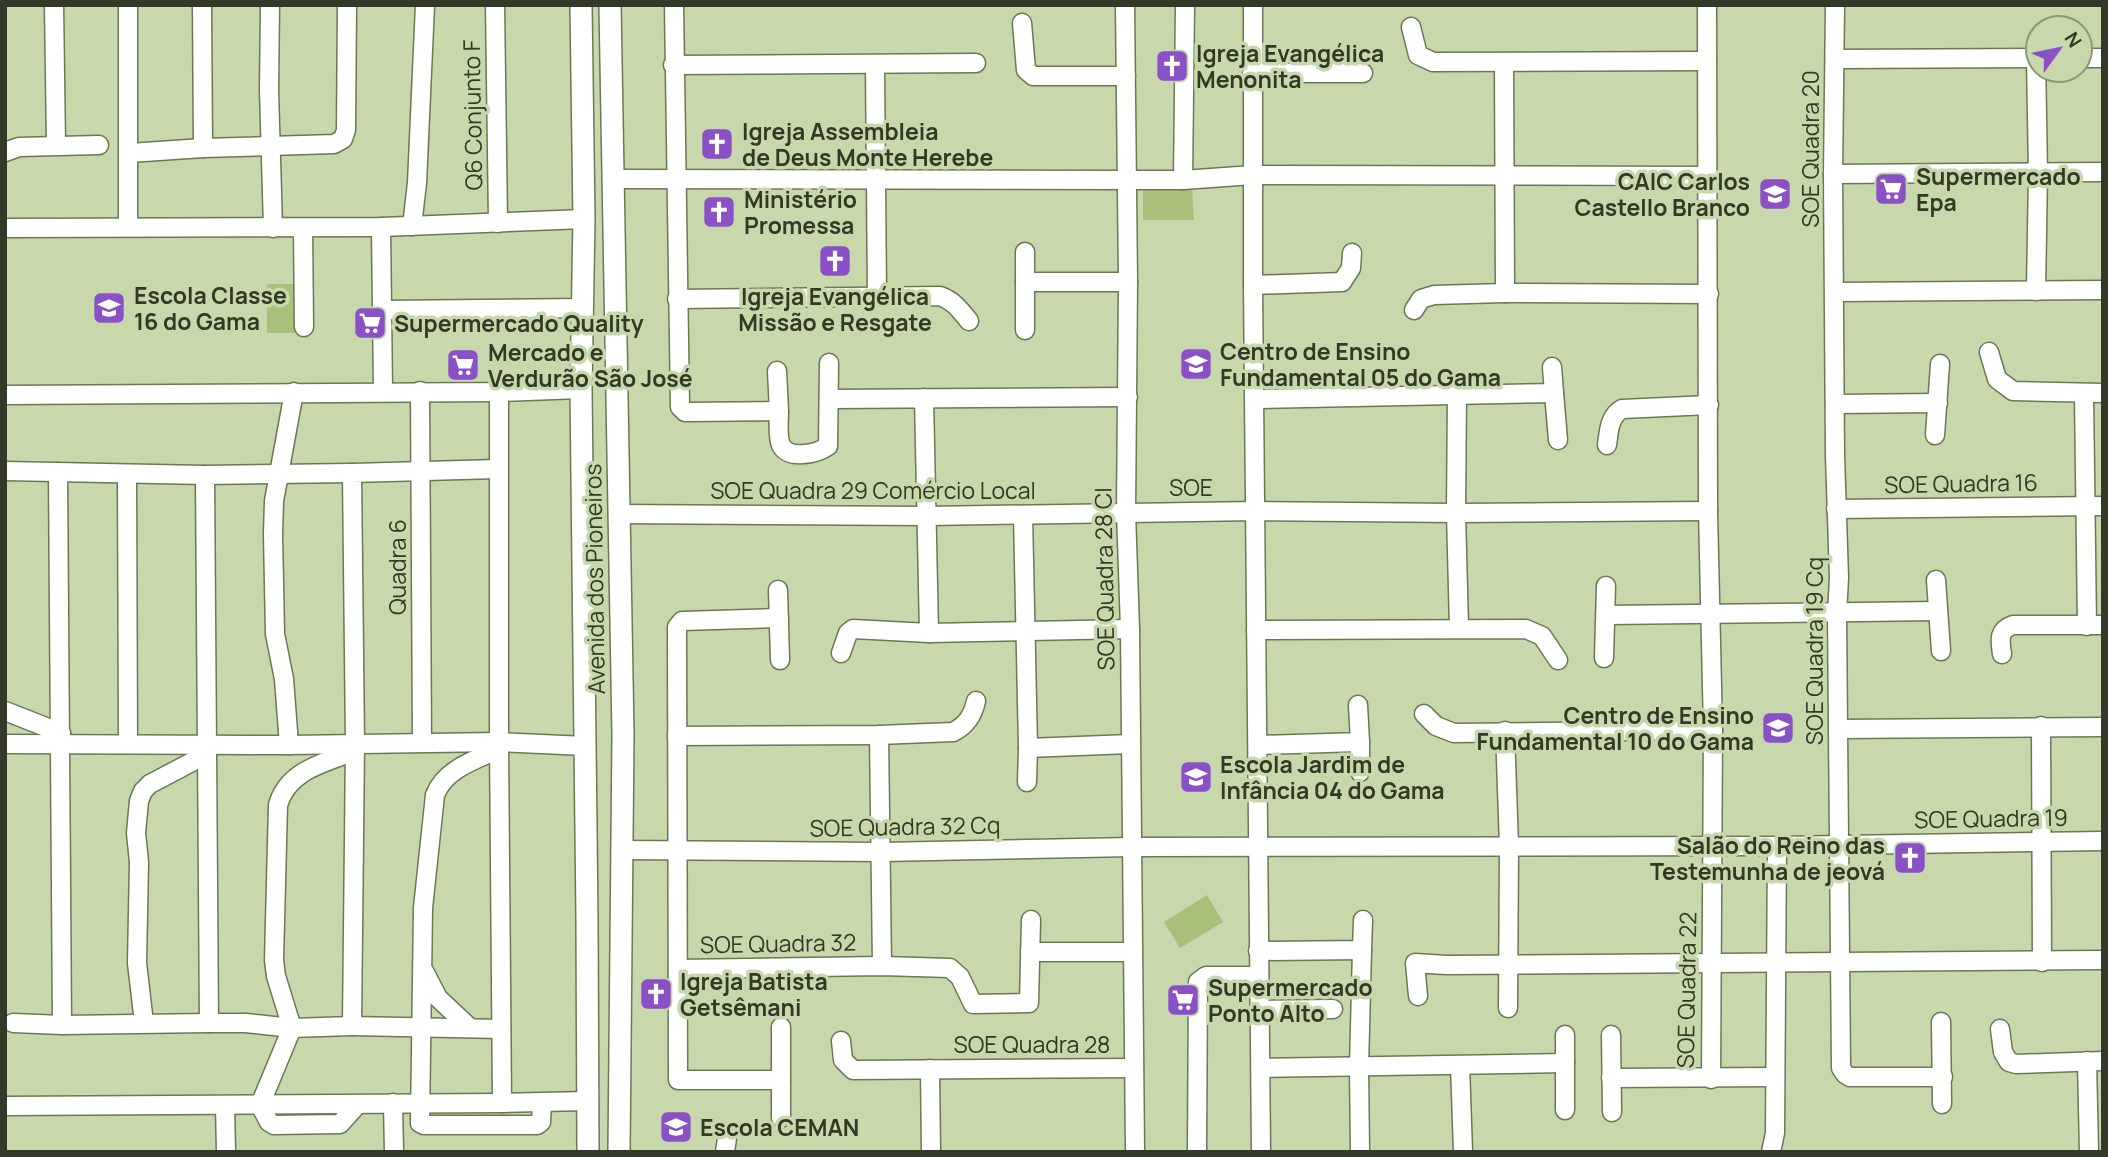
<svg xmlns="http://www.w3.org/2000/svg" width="2108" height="1157" font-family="Manrope,sans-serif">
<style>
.green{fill:#a8c07a}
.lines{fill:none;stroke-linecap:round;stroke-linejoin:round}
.minor-casing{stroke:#6b7950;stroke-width:21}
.major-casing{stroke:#6b7950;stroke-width:24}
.minor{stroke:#fff;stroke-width:18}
.major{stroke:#fff;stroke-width:21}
.labels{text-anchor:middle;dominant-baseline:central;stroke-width:7;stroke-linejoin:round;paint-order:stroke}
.poi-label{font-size:23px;font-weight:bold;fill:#323927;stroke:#c8d8ac;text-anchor:start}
.street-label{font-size:23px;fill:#323927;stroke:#c8d8ac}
</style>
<rect width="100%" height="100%" fill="#c8d8ac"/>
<g class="green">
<polygon points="1143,188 1192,188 1194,220 1143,220"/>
<rect x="267" y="284" width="29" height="49"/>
<polygon points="1207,895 1223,922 1180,948 1164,922"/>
</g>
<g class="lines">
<defs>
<g id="minor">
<polyline points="54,5 56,145"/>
<polyline points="128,5 128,227"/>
<polyline points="202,5 203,148"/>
<polyline points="270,5 269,90 273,228"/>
<polyline points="495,5 498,223"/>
<path d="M674 5 680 407 685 412 779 411C779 421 777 436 781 445 788 460 817 454 828 446L829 363"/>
<polyline points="1125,5 1128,282 1126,512 1130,629 1135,1152"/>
<polyline points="1253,5 1253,285 1261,1152"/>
<polyline points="1707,5 1708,511 1713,730 1711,1079"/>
<polyline points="1835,5 1833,174 1835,455 1839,578 1837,614 1841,1068 1845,1074 1850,1077 1943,1077"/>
<polyline points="1022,23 1026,70 1033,76 1126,76"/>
<polyline points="1411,27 1418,55 1433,62 1707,61"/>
<polyline points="2080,58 2103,58"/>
<polyline points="1835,59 2038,58"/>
<polyline points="1504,62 1505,293 1709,294"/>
<polyline points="673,65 976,63"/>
<polyline points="875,65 877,296"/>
<polyline points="1252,73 1363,73"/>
<polyline points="5,152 19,147 99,145"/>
<polyline points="129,153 203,148 334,144 343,139 346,130 347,5"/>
<polyline points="1833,174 2103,172"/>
<polyline points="612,179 1126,180 1183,180 1253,175 1707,176"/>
<polyline points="1183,180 1185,5"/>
<polyline points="412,226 417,183 425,5"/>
<polyline points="381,227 383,391"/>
<polyline points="5,228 381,227 584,219"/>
<polyline points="303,228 304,327"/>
<polyline points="1025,282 1128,282"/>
<polyline points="1253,285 1342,282 1351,268 1352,253"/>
<polyline points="2036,291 2038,173 2036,58"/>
<polyline points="1835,292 2103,290"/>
<path d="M677 299 940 296C954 301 960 310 969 321"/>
<polyline points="382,310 583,308"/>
<polyline points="1414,310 1421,299 1434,295 1505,293"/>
<polyline points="1025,330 1025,252"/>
<polyline points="1989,352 1997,379 2013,391 2103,393"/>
<polyline points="777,371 779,411"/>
<polyline points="420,391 422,742"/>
<polyline points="499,392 499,742 502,1103 587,1101"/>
<polyline points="1554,393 1558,440"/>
<polyline points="1457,394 1456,513 1459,628"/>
<polyline points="2084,394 2087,626"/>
<polyline points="5,395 499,392 581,389"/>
<polyline points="924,398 929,633"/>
<polyline points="829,399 1128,397"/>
<polyline points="1256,399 1554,393 1552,367"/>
<polyline points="1835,404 1938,403"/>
<polyline points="1935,435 1940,364"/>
<path d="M1607 445C1609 432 1609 416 1622 409L1709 405"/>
<polyline points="498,469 352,473 355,744 352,1026 501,1029"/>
<polyline points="5,471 205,475"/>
<polyline points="58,472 62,1025"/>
<polyline points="352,473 205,475 209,1023 246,1023 292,1028 352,1026"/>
<polyline points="127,474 128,743"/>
<polyline points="1836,509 2103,506"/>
<polyline points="619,514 927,516 1256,511 1456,513 1708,511"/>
<polyline points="1023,515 1028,748 1130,744"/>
<polyline points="1936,580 1941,651"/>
<polyline points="778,590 780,660"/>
<polyline points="1607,615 1938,611"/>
<polyline points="779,618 682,621 677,627 678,1080 781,1080"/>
<polyline points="1256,630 1526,629 1542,636 1558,660"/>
<polyline points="841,653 848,633 853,629 929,633 1130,629"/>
<path d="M2002 654C2000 640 1998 630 2013 625H2103"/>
<polyline points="1604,658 1606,586"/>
<polyline points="5,711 61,733"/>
<polyline points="1424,714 1436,726 1454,733 1713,730"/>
<polyline points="2041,726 2042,962"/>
<polyline points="1839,729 2103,727"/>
<polyline points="1505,731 1509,846 1508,1008"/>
<polyline points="879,735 882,966"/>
<path d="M677 736 879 735 953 732C967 725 973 715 976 701"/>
<polyline points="1360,742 1360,772"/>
<polyline points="5,744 289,745 499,742 585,746"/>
<polyline points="289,745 284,679 275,634 273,534 274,501 294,392"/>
<polyline points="1258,745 1360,742 1358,705"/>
<path d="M499 749C475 760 445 769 435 795L423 908 420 1123 424 1125H537L541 1122 542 1103"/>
<path d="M355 751C324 763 288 770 278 805L274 960 276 976 292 1028 260 1105 269 1122 274 1125 340 1124 357 1105"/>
<polyline points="1027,782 1028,748"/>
<polyline points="622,850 882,852 1132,847 1777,846 2103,841"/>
<polyline points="1258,951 1362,950 1363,920"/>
<polyline points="1030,952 1132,952"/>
<polyline points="678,969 882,966 950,968 960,977 973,1004 1029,1003 1031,920"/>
<polyline points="424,971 438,998 470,1028"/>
<polyline points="1418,996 1415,963 1446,965 2103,960"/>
<polyline points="1260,1010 1333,1009"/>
<polyline points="1941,1022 1942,1104"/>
<polyline points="13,1023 62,1025 209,1023"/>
<polyline points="144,1023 137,963 139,862 136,833 139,801 143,791 150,784 207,754"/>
<polyline points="2000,1029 2003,1052 2009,1062 2016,1064 2103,1061"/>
<polyline points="1611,1035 1612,1112"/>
<polyline points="841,1041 843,1060 853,1070 1134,1068"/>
<polyline points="2087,1061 2089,1152"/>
<polyline points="1460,1065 1463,1152"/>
<polyline points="1262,1068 1565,1063"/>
<polyline points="930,1069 931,1152"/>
<polyline points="1611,1078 1775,1077"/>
<polyline points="393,1103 394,1152"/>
<polyline points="225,1105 226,1152"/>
<polyline points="5,1106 502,1103"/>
<polyline points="1565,1110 1565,1035"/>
<polyline points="781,1118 781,1027"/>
<polyline points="725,1152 727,1138"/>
<polyline points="1197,1152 1198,982 1206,976 1258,976"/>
<polyline points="1360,1152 1359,1067 1362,950"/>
<polyline points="1771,1152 1775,1133 1777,846"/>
</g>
<g id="major">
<polyline points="581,5 584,219 581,389 587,919 588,1152"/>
<polyline points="610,5 623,734 619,1152"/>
</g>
</defs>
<use href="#minor" class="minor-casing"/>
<use href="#major" class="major-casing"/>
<use href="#minor" class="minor"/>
<use href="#major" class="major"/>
</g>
<defs>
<symbol id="church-square" viewBox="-11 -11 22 22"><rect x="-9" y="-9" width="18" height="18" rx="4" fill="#8a50c6" stroke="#c8d8ac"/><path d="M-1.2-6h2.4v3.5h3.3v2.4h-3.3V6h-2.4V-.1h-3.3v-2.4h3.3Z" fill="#fff"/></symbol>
<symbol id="supermarket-square" viewBox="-11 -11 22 22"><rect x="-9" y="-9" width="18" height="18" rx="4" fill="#8a50c6" stroke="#c8d8ac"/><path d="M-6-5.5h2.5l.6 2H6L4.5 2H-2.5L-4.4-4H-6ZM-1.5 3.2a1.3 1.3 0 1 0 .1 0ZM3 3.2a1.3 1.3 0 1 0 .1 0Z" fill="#fff"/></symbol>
<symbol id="school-square" viewBox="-11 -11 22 22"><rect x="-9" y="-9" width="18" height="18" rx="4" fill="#8a50c6" stroke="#c8d8ac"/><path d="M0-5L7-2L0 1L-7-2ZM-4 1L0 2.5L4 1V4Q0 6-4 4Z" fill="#fff"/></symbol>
</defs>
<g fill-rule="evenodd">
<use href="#church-square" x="1153" y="47" width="38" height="38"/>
<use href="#church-square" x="698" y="125" width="38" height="38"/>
<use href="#supermarket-square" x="1872" y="170" width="38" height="38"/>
<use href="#school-square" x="1756" y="175" width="38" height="38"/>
<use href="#church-square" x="700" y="193" width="38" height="38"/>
<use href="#church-square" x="816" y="242" width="38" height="38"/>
<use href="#school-square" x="90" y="289" width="38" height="38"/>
<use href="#supermarket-square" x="351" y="304" width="38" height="38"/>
<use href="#school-square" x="1177" y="345" width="38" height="38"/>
<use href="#supermarket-square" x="444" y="346" width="38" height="38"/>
<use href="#school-square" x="1759" y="709" width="38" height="38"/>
<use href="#school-square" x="1177" y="758" width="38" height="38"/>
<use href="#church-square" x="1891" y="839" width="38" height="38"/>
<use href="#church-square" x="637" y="975" width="38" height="38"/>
<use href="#supermarket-square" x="1164" y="981" width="38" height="38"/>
<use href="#school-square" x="657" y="1108" width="38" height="38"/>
</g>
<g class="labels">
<g class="poi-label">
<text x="1196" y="53">Igreja Evangélica<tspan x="1196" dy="26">Menonita</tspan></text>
<text x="742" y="131">Igreja Assembleia<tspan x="742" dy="26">de Deus Monte Herebe</tspan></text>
<text x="1916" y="176">Supermercado<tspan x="1916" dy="26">Epa</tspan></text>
<text x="1750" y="181" text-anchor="end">CAIC Carlos<tspan x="1750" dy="26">Castello Branco</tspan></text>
<text x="744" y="199">Ministério<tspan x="744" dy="26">Promessa</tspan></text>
<text x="134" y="295">Escola Classe<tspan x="134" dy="26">16 do Gama</tspan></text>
<text x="835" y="296" text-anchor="middle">Igreja Evangélica<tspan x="835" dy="26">Missão e Resgate</tspan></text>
<text x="394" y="323">Supermercado Quality</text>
<text x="1220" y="351">Centro de Ensino<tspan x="1220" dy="26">Fundamental 05 do Gama</tspan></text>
<text x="488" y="352">Mercado e<tspan x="488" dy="26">Verdurão São José</tspan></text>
<text x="1754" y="715" text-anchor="end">Centro de Ensino<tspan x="1754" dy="26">Fundamental 10 do Gama</tspan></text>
<text x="1220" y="764">Escola Jardim de<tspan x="1220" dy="26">Infância 04 do Gama</tspan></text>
<text x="1885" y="845" text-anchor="end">Salão do Reino das<tspan x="1885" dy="26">Testemunha de jeová</tspan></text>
<text x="680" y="981">Igreja Batista<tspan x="680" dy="26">Getsêmani</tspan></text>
<text x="1208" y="987">Supermercado<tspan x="1208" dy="26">Ponto Alto</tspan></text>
<text x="700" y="1127">Escola CEMAN</text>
</g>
<g class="street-label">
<text transform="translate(472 115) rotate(-91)">Q6 Conjunto F</text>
<text transform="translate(1810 149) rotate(-90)">SOE Quadra 20</text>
<text transform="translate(1961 483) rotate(-1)">SOE Quadra 16</text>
<text x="1191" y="487">SOE</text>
<text x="873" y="490">SOE Quadra 29 Comércio Local</text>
<text transform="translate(397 567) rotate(-90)">Quadra 6</text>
<text transform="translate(594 579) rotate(-91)">Avenida dos Pioneiros</text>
<text transform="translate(1104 579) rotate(-91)">SOE Quadra 28 CI</text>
<text transform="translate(1814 651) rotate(-90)">SOE Quadra 19 Cq</text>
<text transform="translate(1991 818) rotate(-1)">SOE Quadra 19</text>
<text transform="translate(905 826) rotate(-1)">SOE Quadra 32 Cq</text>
<text transform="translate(778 943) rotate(-1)">SOE Quadra 32</text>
<text transform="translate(1686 990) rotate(-89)">SOE Quadra 22</text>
<text x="1032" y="1044">SOE Quadra 28</text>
</g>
</g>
<rect width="2108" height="1157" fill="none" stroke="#323927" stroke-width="14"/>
<g transform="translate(2059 49) rotate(57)"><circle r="33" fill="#c8d8ac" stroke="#8c9877" stroke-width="2"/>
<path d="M0-5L12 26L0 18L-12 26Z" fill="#8a50c6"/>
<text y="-10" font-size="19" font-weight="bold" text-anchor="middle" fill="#323927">N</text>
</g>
</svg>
